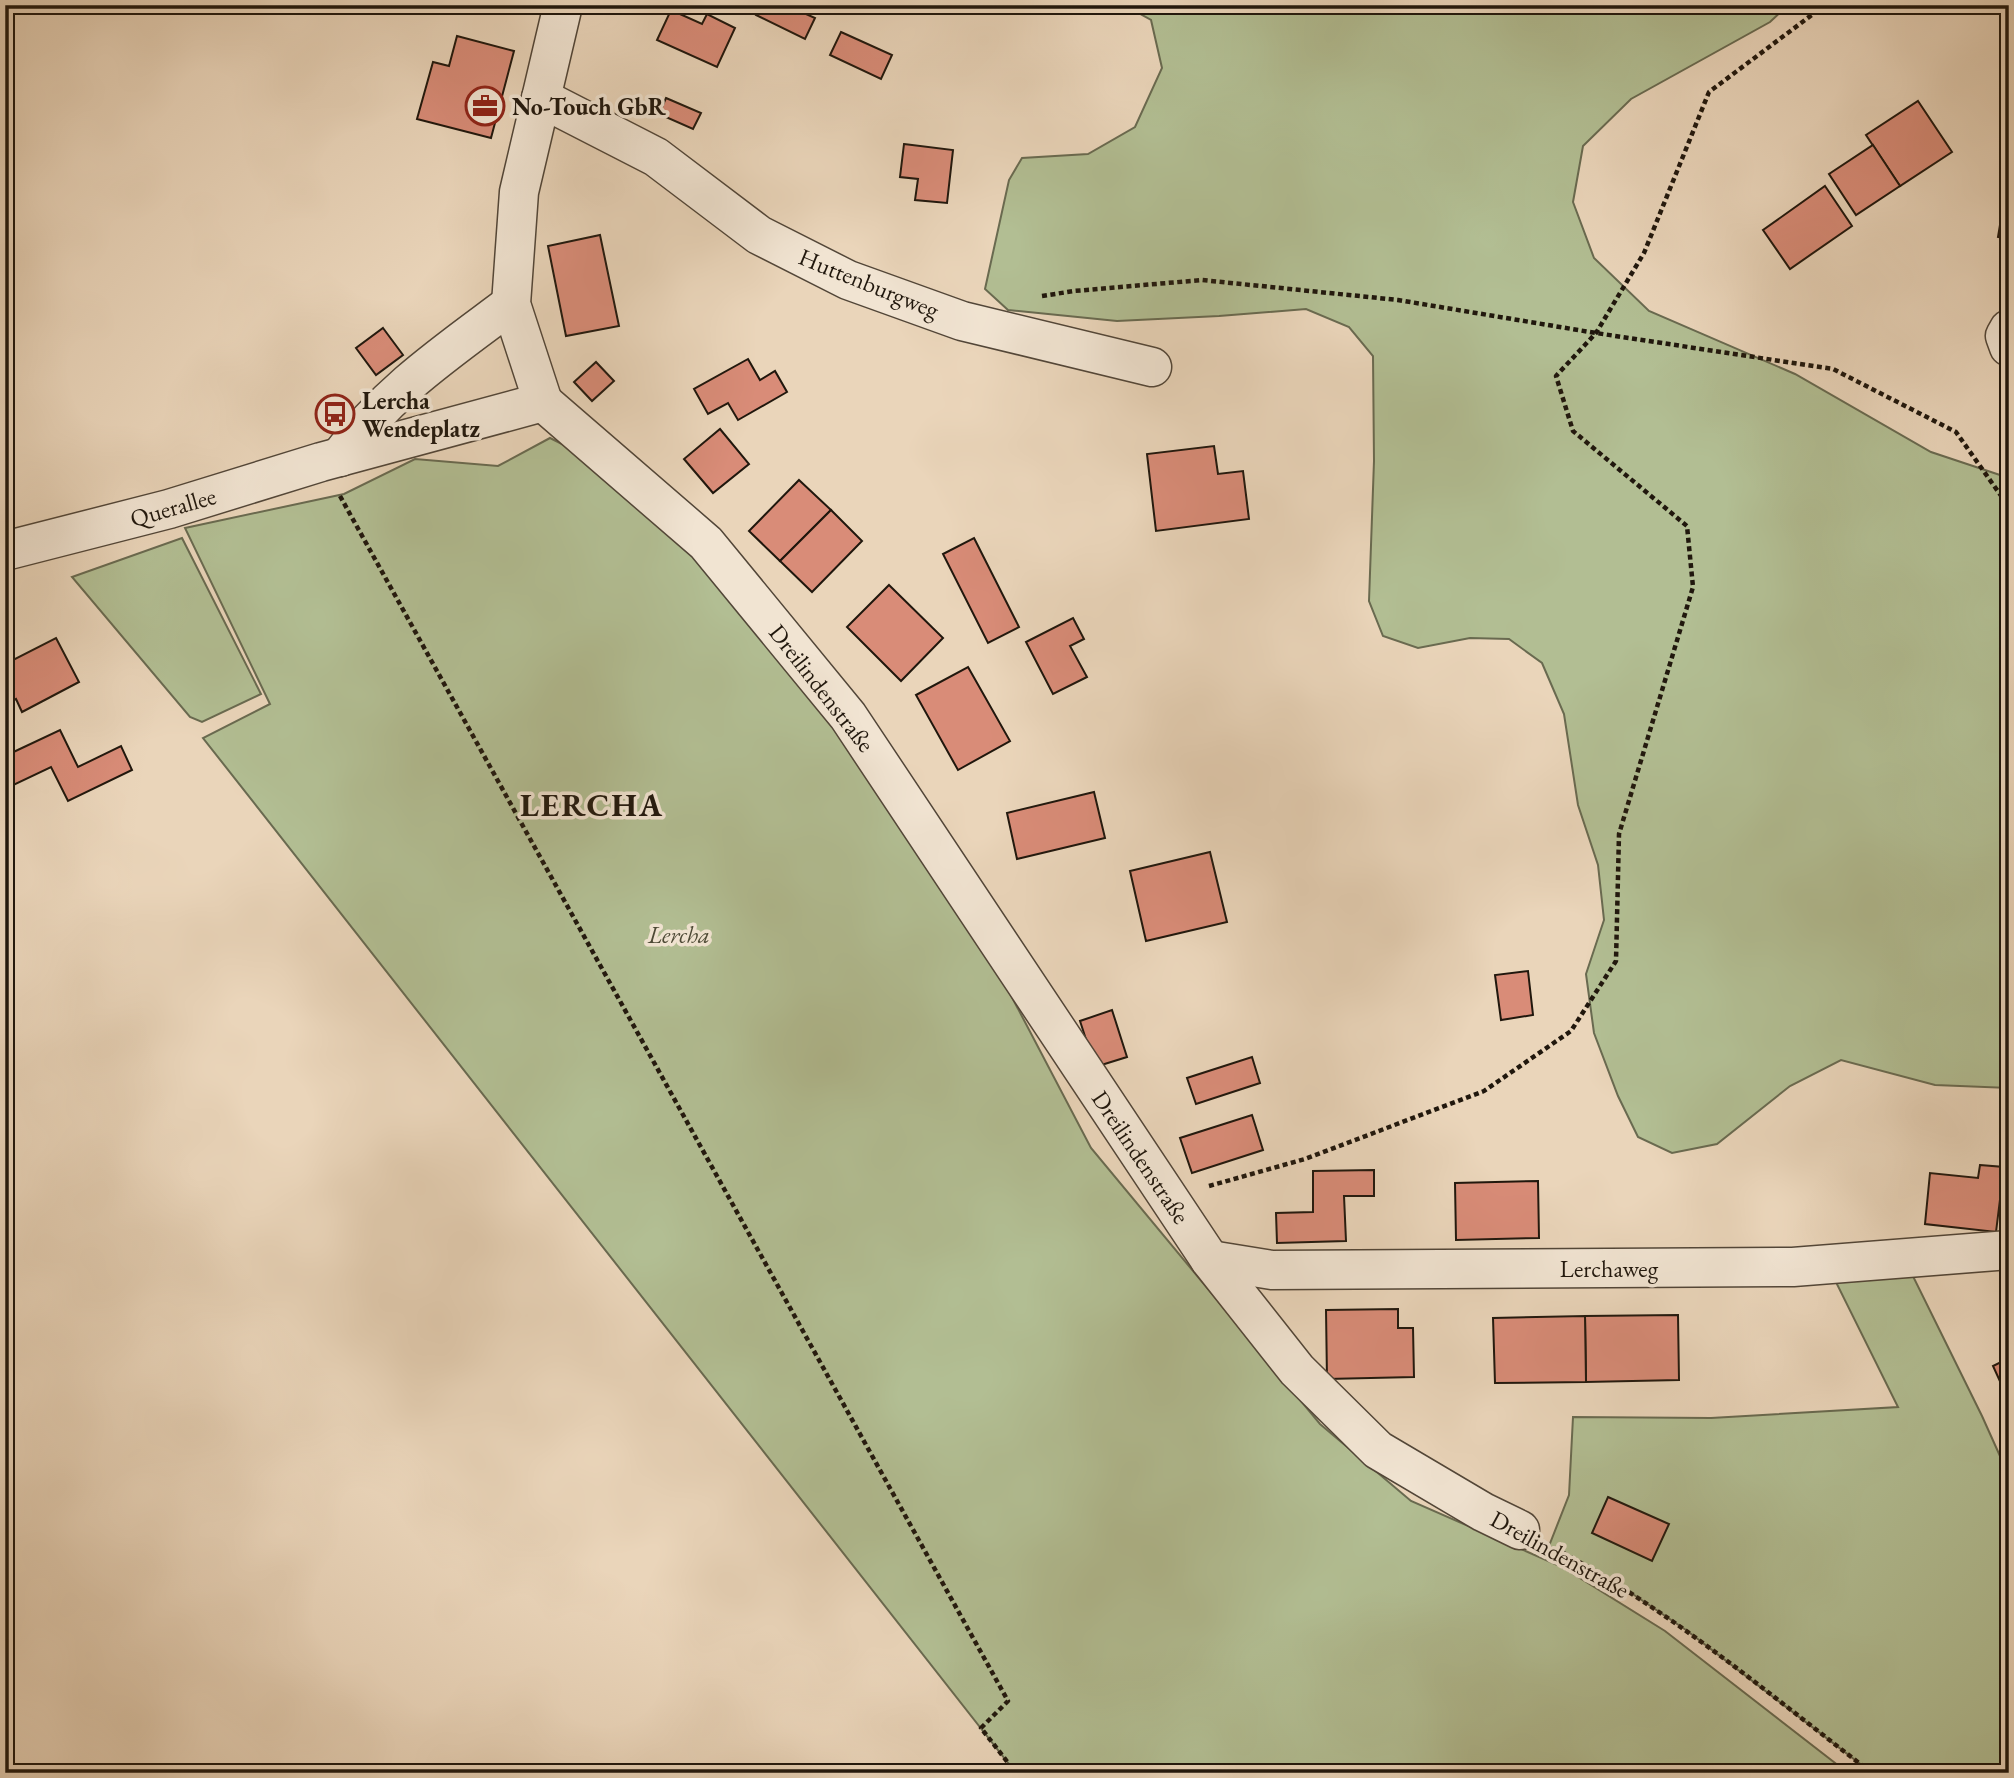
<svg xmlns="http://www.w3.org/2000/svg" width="2014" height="1778" font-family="'EB Garamond',serif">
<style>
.green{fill:#b2be93;stroke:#696a50;stroke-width:2}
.building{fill:#d98c78;stroke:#20170d;stroke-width:2}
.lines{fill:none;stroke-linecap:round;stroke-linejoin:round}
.minor-casing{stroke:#524638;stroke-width:41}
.path{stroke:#20170d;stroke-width:4.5;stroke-dasharray:5 3.5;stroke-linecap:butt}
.minor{stroke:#f1e4d2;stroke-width:38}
.labels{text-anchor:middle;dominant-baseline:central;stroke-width:7;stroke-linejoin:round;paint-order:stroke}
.poi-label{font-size:24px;font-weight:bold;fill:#20170d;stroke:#f1e4d2;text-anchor:start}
.street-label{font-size:24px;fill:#20170d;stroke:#f1e4d2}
.park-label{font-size:24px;font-style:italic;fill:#4c4935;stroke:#f1e4d2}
.district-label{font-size:32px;font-weight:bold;letter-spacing:2px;fill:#20170d;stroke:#f1e4d2}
</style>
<rect width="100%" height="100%" fill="#ead5ba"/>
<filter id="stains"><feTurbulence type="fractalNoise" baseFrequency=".00286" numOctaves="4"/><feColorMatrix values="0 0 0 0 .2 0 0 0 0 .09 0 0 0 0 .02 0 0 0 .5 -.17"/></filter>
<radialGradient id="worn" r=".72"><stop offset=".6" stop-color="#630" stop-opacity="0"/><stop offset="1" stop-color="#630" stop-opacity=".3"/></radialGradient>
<g class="green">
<polygon points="1124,5 1788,5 1770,22 1631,99 1583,146 1573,202 1594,258 1649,311 1795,374 1931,452 2009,478 2009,1088 1935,1085 1841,1060 1790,1086 1717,1144 1672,1153 1638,1137 1618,1096 1594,1033 1586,974 1604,920 1598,865 1578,805 1564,714 1542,663 1509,639 1470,638 1418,648 1383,636 1369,601 1374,461 1373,356 1349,327 1306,309 1219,316 1117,321 1008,310 985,289 1009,180 1022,158 1088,154 1135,127 1162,68 1151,20"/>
<polygon points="550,438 592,459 690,550 888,789 961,900 1091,1148 1320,1424 1411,1501 1562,1567 1665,1631 1848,1773 1016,1773 203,738 270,704 185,528 344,494 415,459 498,466"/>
<polygon points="182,538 261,694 202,722 190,717 72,577"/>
<polygon points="1904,1258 1982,1416 2009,1476 2009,1773 1872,1773 1686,1630 1606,1576 1549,1546 1569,1495 1573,1417 1711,1418 1898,1407 1827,1264"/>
</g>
<g class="building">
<polygon points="761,5 786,5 815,18 805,39 756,15"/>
<polygon points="671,10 702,24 707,14 735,28 717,67 657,40"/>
<polygon points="841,32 892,55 881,79 830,55"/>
<polygon points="457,36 514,51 491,138 417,119 433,62 449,66"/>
<polygon points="666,98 701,113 693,129 659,114"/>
<polygon points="1918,101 1952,152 1900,186 1866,135"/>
<polygon points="904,144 953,150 947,203 915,200 918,179 900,177"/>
<polygon points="1873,145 1900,186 1856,215 1829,174"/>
<polygon points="2008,177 2009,177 2009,239 1998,237"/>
<polygon points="1825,186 1852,226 1790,269 1763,230"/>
<polygon points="600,235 619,326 566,336 548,246"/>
<polygon points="383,328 403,355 376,375 356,348"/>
<polygon points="748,359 760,380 775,371 787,392 738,420 728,403 708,414 694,389"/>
<polygon points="596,362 614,381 592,401 574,382"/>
<polygon points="720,429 749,464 713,493 684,459"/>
<polygon points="1214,446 1218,474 1243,471 1249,519 1156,531 1147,454"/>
<polygon points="799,480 831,510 780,561 749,531"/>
<polygon points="831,510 862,541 812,592 780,561"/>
<polygon points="974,538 1019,627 988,643 943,554"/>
<polygon points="889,585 943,638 901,681 847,627"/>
<polygon points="1073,618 1084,639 1070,646 1087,677 1053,694 1026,642"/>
<polygon points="56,638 79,682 22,712 16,699 7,704 5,664"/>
<polygon points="968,667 1010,741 958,770 916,695"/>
<polygon points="60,730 78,767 121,746 132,770 68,801 51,767 5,789 5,756"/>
<polygon points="1094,792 1105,838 1017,859 1007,813"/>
<polygon points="1210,852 1227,922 1146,941 1130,871"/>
<polygon points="1528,971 1533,1015 1501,1020 1495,975"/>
<polygon points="1112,1010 1127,1057 1095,1067 1080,1021"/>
<polygon points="1252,1057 1260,1083 1196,1104 1187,1078"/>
<polygon points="1252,1115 1263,1150 1192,1173 1180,1138"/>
<polygon points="1980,1165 2004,1167 1996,1232 1925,1224 1930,1173 1978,1178"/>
<polygon points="1374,1170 1374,1196 1344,1196 1346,1241 1277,1243 1276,1213 1313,1212 1313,1171"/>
<polygon points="1538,1181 1539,1238 1456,1240 1455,1183"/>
<polygon points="1398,1309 1398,1328 1413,1328 1414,1377 1327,1379 1326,1310"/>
<polygon points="1678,1315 1679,1380 1586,1382 1585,1316"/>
<polygon points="1585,1316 1586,1382 1495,1383 1493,1318"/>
<polygon points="2009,1358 2009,1401 1993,1366"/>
<polygon points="1608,1497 1669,1524 1652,1561 1592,1533"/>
</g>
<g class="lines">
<defs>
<g id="minor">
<polyline points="541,98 656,157 759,235 848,280 962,321 1152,367"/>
<polyline points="2009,329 2005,336 2009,347"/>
<polyline points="543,402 706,543 848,716 1210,1260 1297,1370 1378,1450 1483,1512 1520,1530"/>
<polyline points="543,402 511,304 519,192 563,5"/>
<path d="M340 457C387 392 447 352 511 304"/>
<polyline points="5,551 169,509 321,462 543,402"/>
<polyline points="1210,1260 1272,1270 1793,1267 2009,1250"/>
</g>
</defs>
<use href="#minor" class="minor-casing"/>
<g class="path">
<polyline points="1042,296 1074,291 1202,280 1398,300 1596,333 1833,369 1956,432 2009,507"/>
<polyline points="340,496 1008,1701 981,1728 1016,1773"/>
<polyline points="1209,1186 1305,1159 1484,1091 1571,1031 1616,961 1619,834 1693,587 1687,526 1573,431 1556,376 1596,333 1644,253 1709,92 1825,5"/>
<path d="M1556 1549C1670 1610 1769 1694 1872 1773"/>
</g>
<use href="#minor" class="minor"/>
</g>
<defs>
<symbol id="office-ring" viewBox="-11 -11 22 22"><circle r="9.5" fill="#f1e4d2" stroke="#8f2418" stroke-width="1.5"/><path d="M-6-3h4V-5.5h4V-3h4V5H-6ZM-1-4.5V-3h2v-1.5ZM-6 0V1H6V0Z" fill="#8f2418"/></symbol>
<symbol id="bus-ring" viewBox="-11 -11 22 22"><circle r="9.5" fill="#f1e4d2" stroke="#8f2418" stroke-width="1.5"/><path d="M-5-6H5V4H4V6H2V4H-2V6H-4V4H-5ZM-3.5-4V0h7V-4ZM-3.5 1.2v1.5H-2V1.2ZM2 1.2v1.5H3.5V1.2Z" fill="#8f2418"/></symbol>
</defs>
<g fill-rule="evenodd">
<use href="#office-ring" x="463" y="84" width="44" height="44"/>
<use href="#bus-ring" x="313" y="392" width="44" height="44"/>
</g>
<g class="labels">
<g class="poi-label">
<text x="512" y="106">No-Touch GbR</text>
<text x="362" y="400">Lercha<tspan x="362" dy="28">Wendeplatz</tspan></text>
</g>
<g class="street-label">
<text transform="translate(869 283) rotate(22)">Huttenburgweg</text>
<text transform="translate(173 507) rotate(-16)">Querallee</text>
<text transform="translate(822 688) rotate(52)">Dreilindenstraße</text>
<text transform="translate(1141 1157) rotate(56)">Dreilindenstraße</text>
<text x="1609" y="1268">Lerchaweg</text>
<text transform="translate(1560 1554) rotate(29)">Dreilindenstraße</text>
</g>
<g class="park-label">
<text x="679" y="934">Lercha</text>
</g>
<g class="district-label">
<text x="592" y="805">LERCHA</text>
</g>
</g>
<rect width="2014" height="1778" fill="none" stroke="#ead5ba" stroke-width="28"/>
<rect x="7" y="7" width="2000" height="1764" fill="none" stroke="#20170d" stroke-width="3.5"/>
<rect x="14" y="14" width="1986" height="1750" fill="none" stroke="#20170d" stroke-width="2"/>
<rect width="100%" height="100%" filter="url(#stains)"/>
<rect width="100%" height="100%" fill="url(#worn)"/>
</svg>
